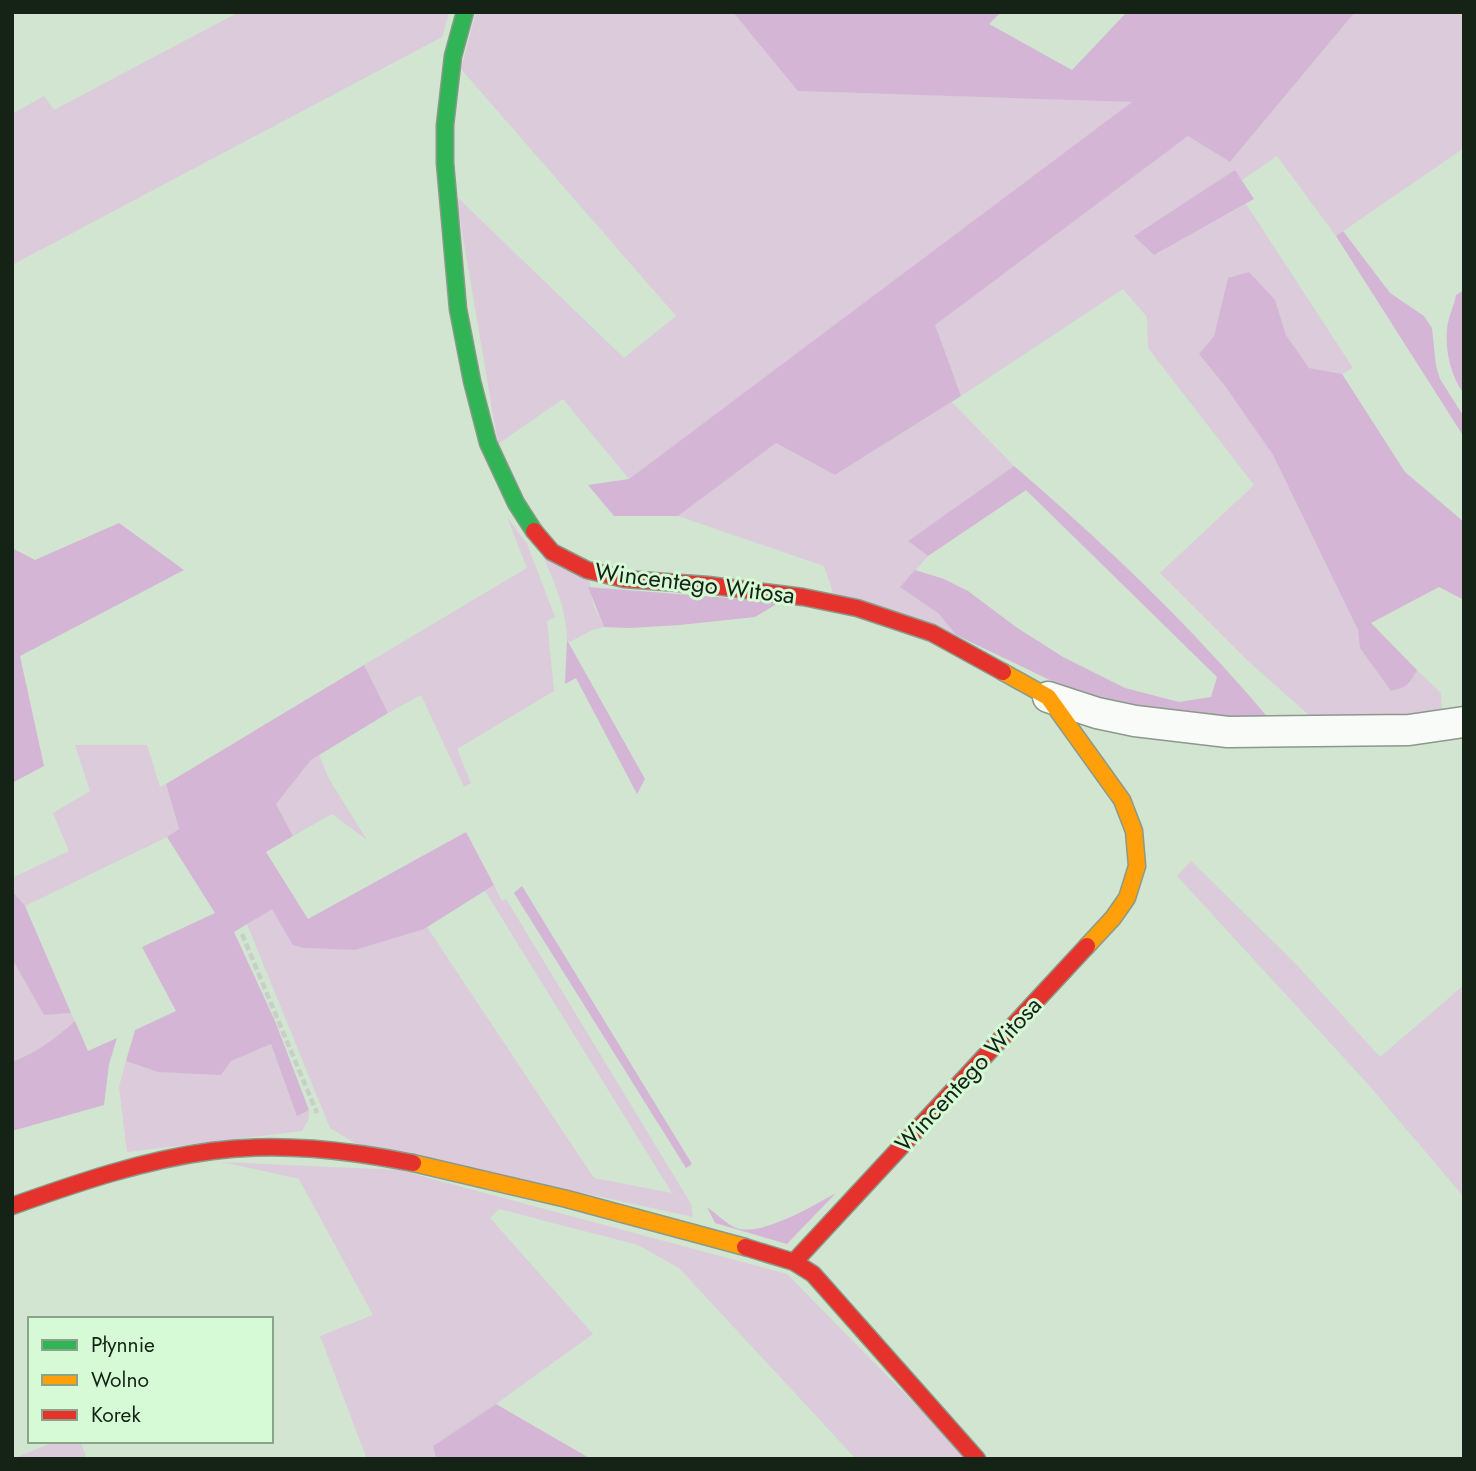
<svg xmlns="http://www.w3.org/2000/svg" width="1476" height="1471" font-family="Jost,sans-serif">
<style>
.green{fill:#dbcbdb}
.forest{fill:#d4b5d5}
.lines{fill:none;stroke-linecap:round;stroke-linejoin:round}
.street-casing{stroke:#8a998a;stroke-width:33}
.fast-casing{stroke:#8a998a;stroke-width:19}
.slow-casing{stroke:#8a998a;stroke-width:19}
.jam-casing{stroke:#8a998a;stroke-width:19}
.path{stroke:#c8cec8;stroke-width:4.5;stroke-dasharray:7 3.5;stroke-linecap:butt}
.street{stroke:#f8fbf8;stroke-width:30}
.fast{stroke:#30b455;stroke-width:16}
.slow{stroke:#ff9f0a;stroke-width:16}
.jam{stroke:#e5322d;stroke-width:16}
.labels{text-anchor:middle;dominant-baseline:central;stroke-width:6;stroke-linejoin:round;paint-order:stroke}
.street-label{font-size:24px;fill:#152316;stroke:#d6fad6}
</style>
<rect width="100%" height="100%" fill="#d1e5d1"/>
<g class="green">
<polygon points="239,12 449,12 442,37 12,265 12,114 44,96 54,110"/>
<polygon points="476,12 733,12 799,91 1133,102 629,479 563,399 498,444 456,196 624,358 676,316 461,69"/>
<polygon points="1355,12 1464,12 1464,148 1336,236 1277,156 1242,180 1234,170 1154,255 1246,204 1353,368 1342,374 1309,368 1286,335 1275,300 1228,278 1214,336 1199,354 1225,386 1273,455 1358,630 1360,648 1391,691 1409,684 1417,670 1441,693 1442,712 1366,719 1310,716 1247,660 1160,573 1254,485 1148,348 1147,317 1123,289 961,396 934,325 1188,136 1230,162"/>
<polygon points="952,402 1014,466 908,541 928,556 901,587 939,614 956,635 833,593 824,566 678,516 776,443 835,475"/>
<polygon points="507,517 527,544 555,617 547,621 554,691 457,749 471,783 464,787 421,695 388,713 364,665 527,568"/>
<path d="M542 553 589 579 593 604 604 627 590 631 570 642 567 640C567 609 554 582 542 553Z"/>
<polygon points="75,745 147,745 160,787 166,784 179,830 167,837 25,906 12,891 12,878 69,851 53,813 90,791"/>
<polygon points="319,755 329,779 367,840 332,814 293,836 276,804 311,760"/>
<polygon points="1191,861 1294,962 1380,1057 1464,985 1464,1197 1367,1083 1177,876"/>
<polygon points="494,885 502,901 506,899 691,1204 693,1217 355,1143 330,1128 247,924 272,908 294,945 304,948 355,950 427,927 594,1178 672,1193 485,891"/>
<path d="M14 961 44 1015 71 1013 75 1021C55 1039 37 1052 12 1062V962Z"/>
<polygon points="271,1044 297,1115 309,1110 309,1118 302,1131 127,1152 119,1087 126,1061 158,1072 231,1061"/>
<polygon points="222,1162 399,1170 787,1274 969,1459 856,1459 679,1268 638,1245 499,1209 490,1218 593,1334 496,1404 433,1446 436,1459 367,1459 320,1336 373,1315 299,1179"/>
<polygon points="57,1441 80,1441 87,1459 12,1459"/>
</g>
<g class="forest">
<polygon points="733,12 1001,12 989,24 1072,70 1127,12 1355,12 1230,162 1188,136 935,325 961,396 835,475 776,443 678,516 614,516 588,485 629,479 1132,102 798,91"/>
<polygon points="1235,170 1254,199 1154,255 1134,236"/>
<polygon points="1343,231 1390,293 1424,316 1432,328 1436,366 1440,379 1464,417 1464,437 1336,236"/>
<path d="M1249 272 1275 300 1286 335 1309 368 1342 374 1405 472 1464 522V600L1439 587 1371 623 1417 670C1409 685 1407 687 1391 691L1360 648 1358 630 1273 455 1225 386 1199 354 1214 336 1228 278Z"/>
<path d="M1464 290V394C1451 377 1445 351 1447 329 1448 318 1454 306 1456 295Z"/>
<path d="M1014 466C1105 544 1193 628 1270 720L1237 724 1089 699 956 635 939 614 900 587 915 570 944 579 968 591 1016 627 1063 657 1125 688 1179 702 1211 697 1217 677 1026 490 928 556 908 541Z"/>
<polygon points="119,523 184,570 20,656 44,766 12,783 12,548 35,560"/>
<polygon points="588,587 780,602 755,617 680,625 630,628 604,627"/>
<polygon points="567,640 645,779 637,794 576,678 565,684"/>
<polygon points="364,665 388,713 311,760 276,804 293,836 266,852 308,919 466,832 494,885 424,929 355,950 304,948 293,945 272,909 234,932 275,1021 309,1110 297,1116 271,1044 231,1061 221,1075 158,1072 126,1061 135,1030 176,1011 142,947 215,913 167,837 179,829 166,784"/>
<polygon points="522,886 692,1164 686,1168 514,893"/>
<polygon points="12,891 25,906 71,1013 44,1015 14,962 12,962"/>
<path d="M75 1021 88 1051 117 1038 109 1064 104 1105 12 1131V1062C37 1052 55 1039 75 1021Z"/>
<path d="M836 1193 787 1244 715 1223 707 1207C716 1213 724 1222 734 1227 759 1239 814 1205 836 1193Z"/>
<polygon points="496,1404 591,1459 436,1459 433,1446"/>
</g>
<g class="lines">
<defs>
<polyline id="street" points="1048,697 1097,713 1135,721 1228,732 1409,730 1464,722"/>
<polyline id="fast" points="465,12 453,56 445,125 445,163 458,309 472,381 488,443 516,503 534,531"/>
<g id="slow">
<polyline points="1003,672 1048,697 1122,800 1134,831 1137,866 1127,898 1113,918 1087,946"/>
<polyline points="413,1163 567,1199 745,1247"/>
</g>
<g id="jam">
<polyline points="534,531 552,552 587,570 624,579 708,585 803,597 857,608 932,633 1003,672"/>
<path d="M12 1206C77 1183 143 1160 212 1151 279 1142 347 1150 413 1163"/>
<polyline points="745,1247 794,1262 813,1274 977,1459"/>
<polyline points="794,1262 1087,946"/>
</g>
</defs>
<use href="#street" class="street-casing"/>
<use href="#fast" class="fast-casing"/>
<use href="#slow" class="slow-casing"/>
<use href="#jam" class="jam-casing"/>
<polyline class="path" points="242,934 317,1113"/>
<use href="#street" class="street"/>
<use href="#fast" class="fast"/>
<use href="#slow" class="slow"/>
<use href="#jam" class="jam"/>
</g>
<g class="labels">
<g class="street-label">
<text transform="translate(695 583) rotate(7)">Wincentego Witosa</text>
<text transform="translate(968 1074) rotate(-47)">Wincentego Witosa</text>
</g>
</g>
<rect width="1476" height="1471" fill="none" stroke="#152316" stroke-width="28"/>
<rect x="28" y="1317" width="245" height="126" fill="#d6fad6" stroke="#89a489" stroke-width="2"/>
<rect x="42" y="1340" width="35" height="10" fill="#30b455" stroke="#89a489" stroke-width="2"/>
<text x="91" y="1352" font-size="21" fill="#152316">Płynnie</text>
<rect x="42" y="1375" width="35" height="10" fill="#ff9f0a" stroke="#89a489" stroke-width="2"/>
<text x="91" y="1387" font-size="21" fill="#152316">Wolno</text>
<rect x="42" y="1410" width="35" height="10" fill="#e5322d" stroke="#89a489" stroke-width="2"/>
<text x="91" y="1422" font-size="21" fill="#152316">Korek</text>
</svg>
